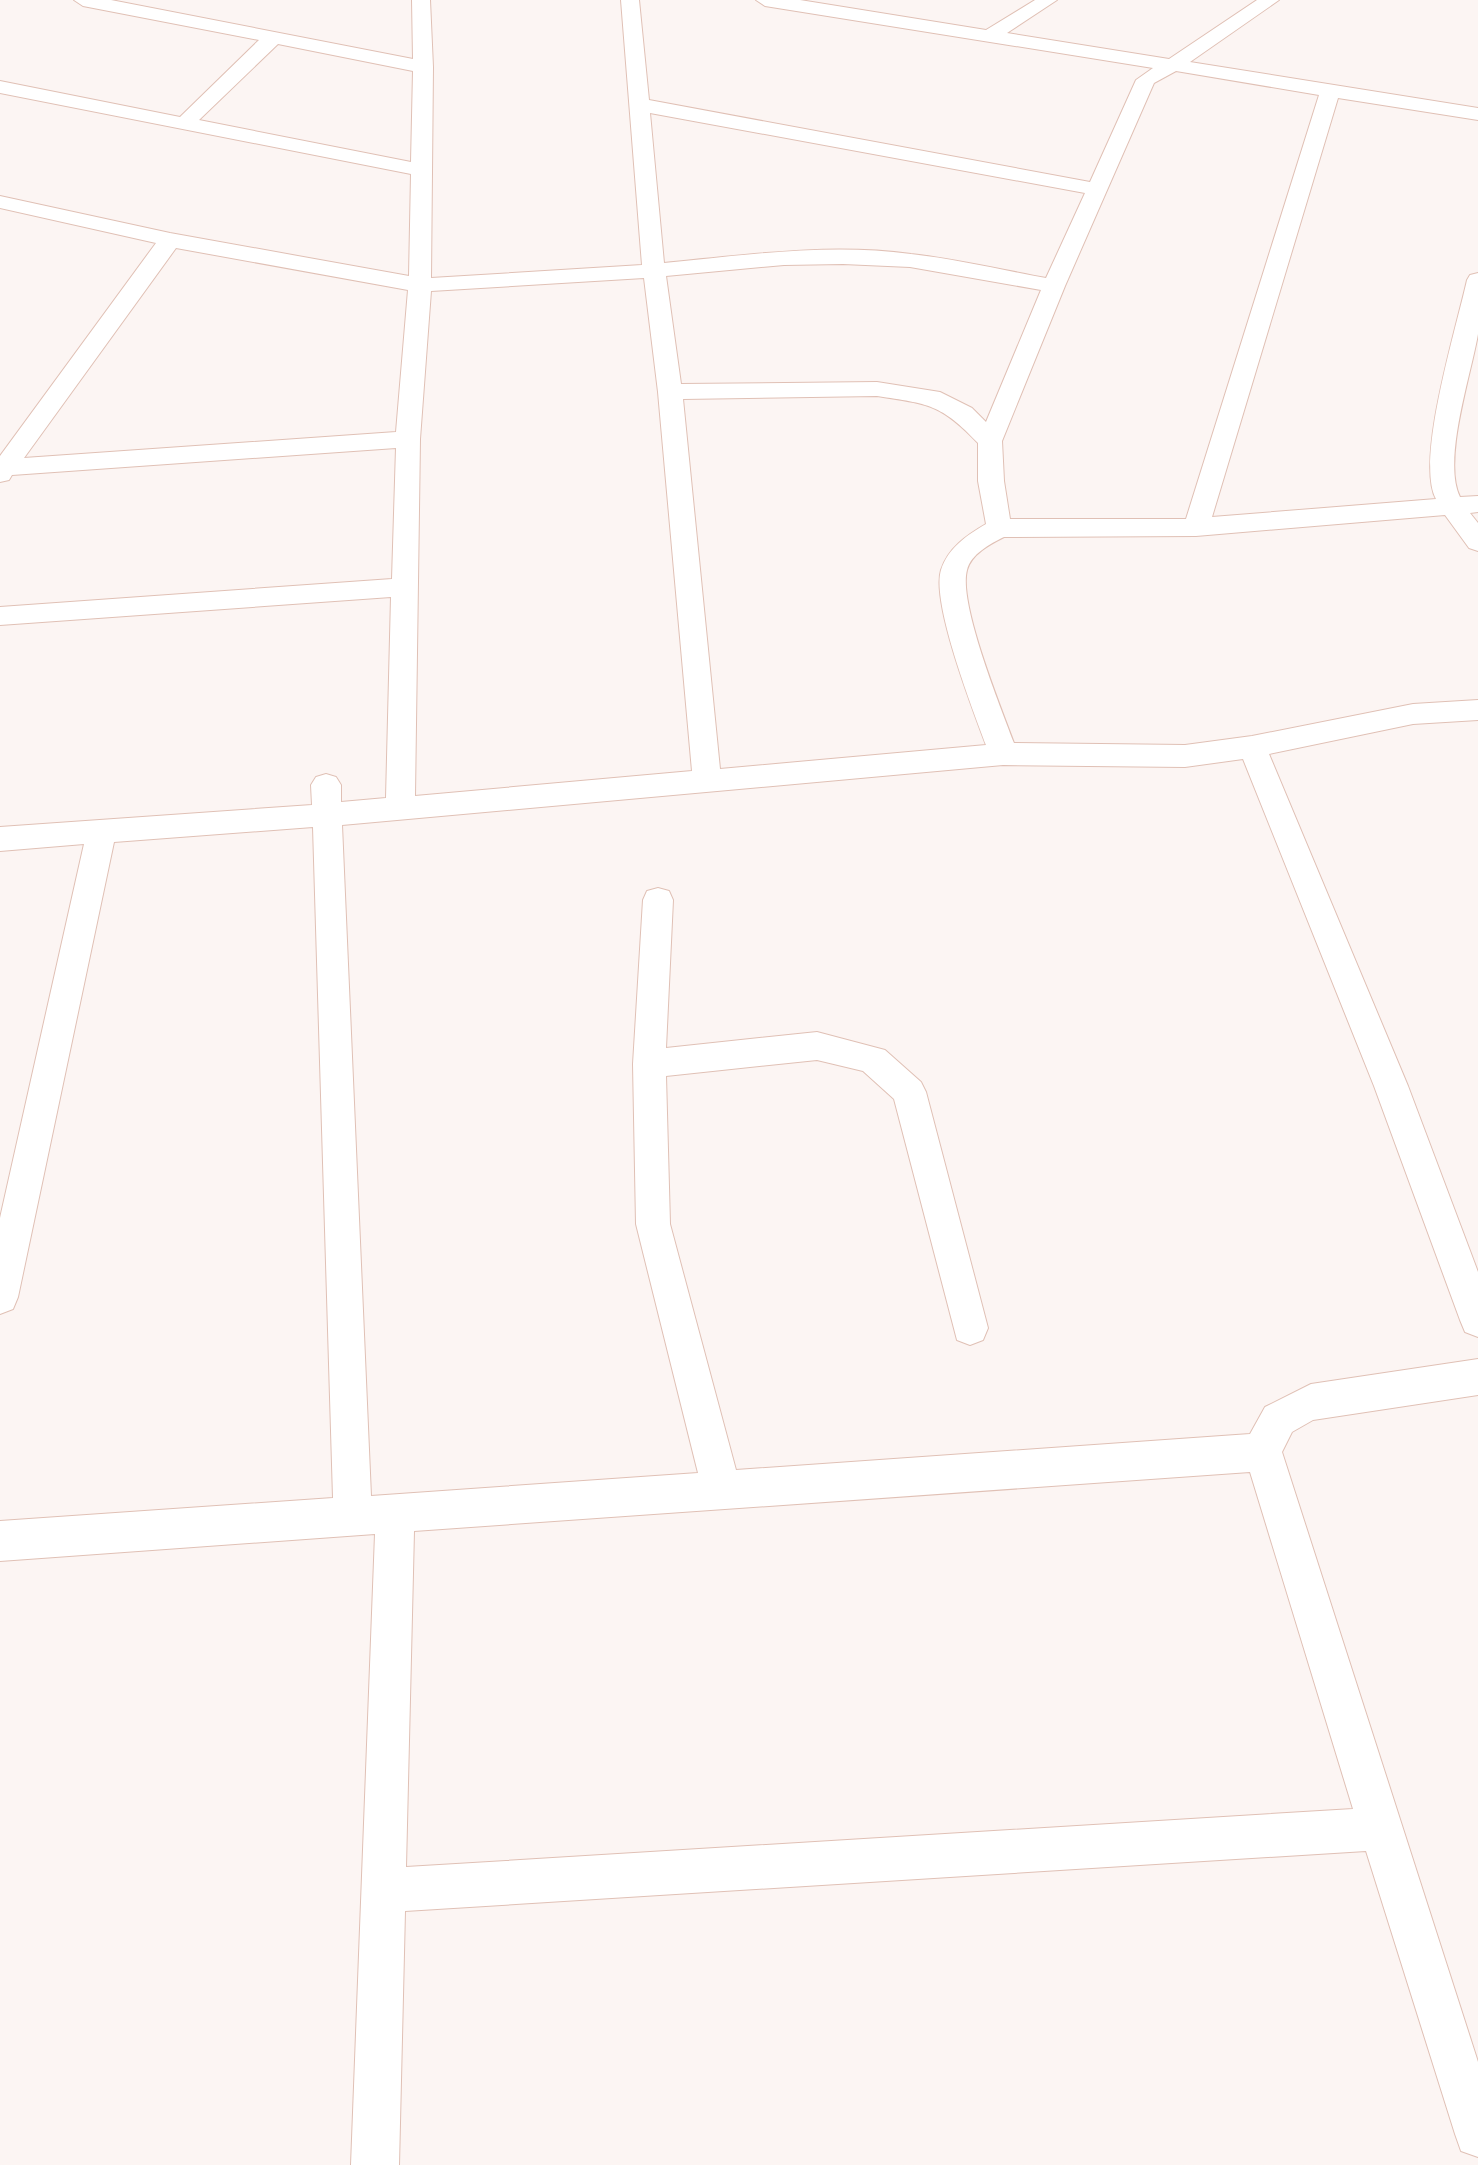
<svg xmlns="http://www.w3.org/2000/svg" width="1478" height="2165" font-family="'Asap Condensed',sans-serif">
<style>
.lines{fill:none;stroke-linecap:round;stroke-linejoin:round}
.street-casing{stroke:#e0c0b5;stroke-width:2}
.street{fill:#fff;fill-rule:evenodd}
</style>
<rect width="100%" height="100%" fill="#fcf5f3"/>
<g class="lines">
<defs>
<path id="street" d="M74 0H111L413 59 412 0H430L433 67 431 278 642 265 621 0H639L649 100 1090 182 1136 80 1153 68 765 6 756 0H800L986 30 1035 0H1057L1007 33 1169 59 1257 0H1279L1190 62 1478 108V120L1338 98 1212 517 1436 499C1415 461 1457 326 1467 280L1470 275 1478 273C1478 293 1478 314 1478 334 1471 375 1442 461 1460 497L1478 496V512L1470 513 1478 523V551L1469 548 1445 515 1196 536 1004 537C990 544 971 554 967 570 958 603 1001 708 1014 743L1185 745 1252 736 1413 704 1478 700V720L1413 724 1269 754 1408 1086 1478 1272V1337L1465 1332 1460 1320 1374 1086 1243 759 1185 767 1003 765 342 825 371 1496 698 1473 636 1224 633 1064 643 900 647 891 658 888 669 891 673 900 666 1048 817 1032 885 1050 921 1082 926 1092 988 1328 983 1340 970 1345 957 1340 894 1099 863 1071 817 1060 666 1076 670 1224 736 1470 1250 1434 1265 1407 1311 1384 1478 1359V1395L1313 1420 1292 1432 1282 1452 1478 2062V2157L1461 2151 1455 2134 1366 1851 405 1911 399 2165H351L375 1534 0 1561V1521L333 1498 313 827 114 842 18 1297 13 1309 0 1314V1218L84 844 0 851V827L312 805 311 785 316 777 326 774 336 777 341 785V802L386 798 391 597 0 625V607L392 579 396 448 12 475 9 480 0 482V456L156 243 0 208V196L170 233 409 276 411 174 0 93V81L180 117 259 40 83 6ZM278 44 413 71 411 162 199 120ZM1176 71 1319 95 1186 519H1010L1004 481 1002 441 1065 286 1154 83ZM650 113 1085 193 1046 278C1002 270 956 259 911 254 829 243 746 255 664 263ZM176 248 408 290 396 432 24 458ZM843 264 910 267 1041 290 986 422 972 408 940 392 877 382 681 384 666 276 784 265ZM644 278 658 392 692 771 415 796 420 439 431 291ZM877 396C929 404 941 404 978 443V481L986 524C967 535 948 548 941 570 931 602 973 710 986 745L720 769 683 399ZM1250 1472 1353 1809 406 1867 414 1531Z"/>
</defs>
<use href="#street" class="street-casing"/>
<use href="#street" class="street"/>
</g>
</svg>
